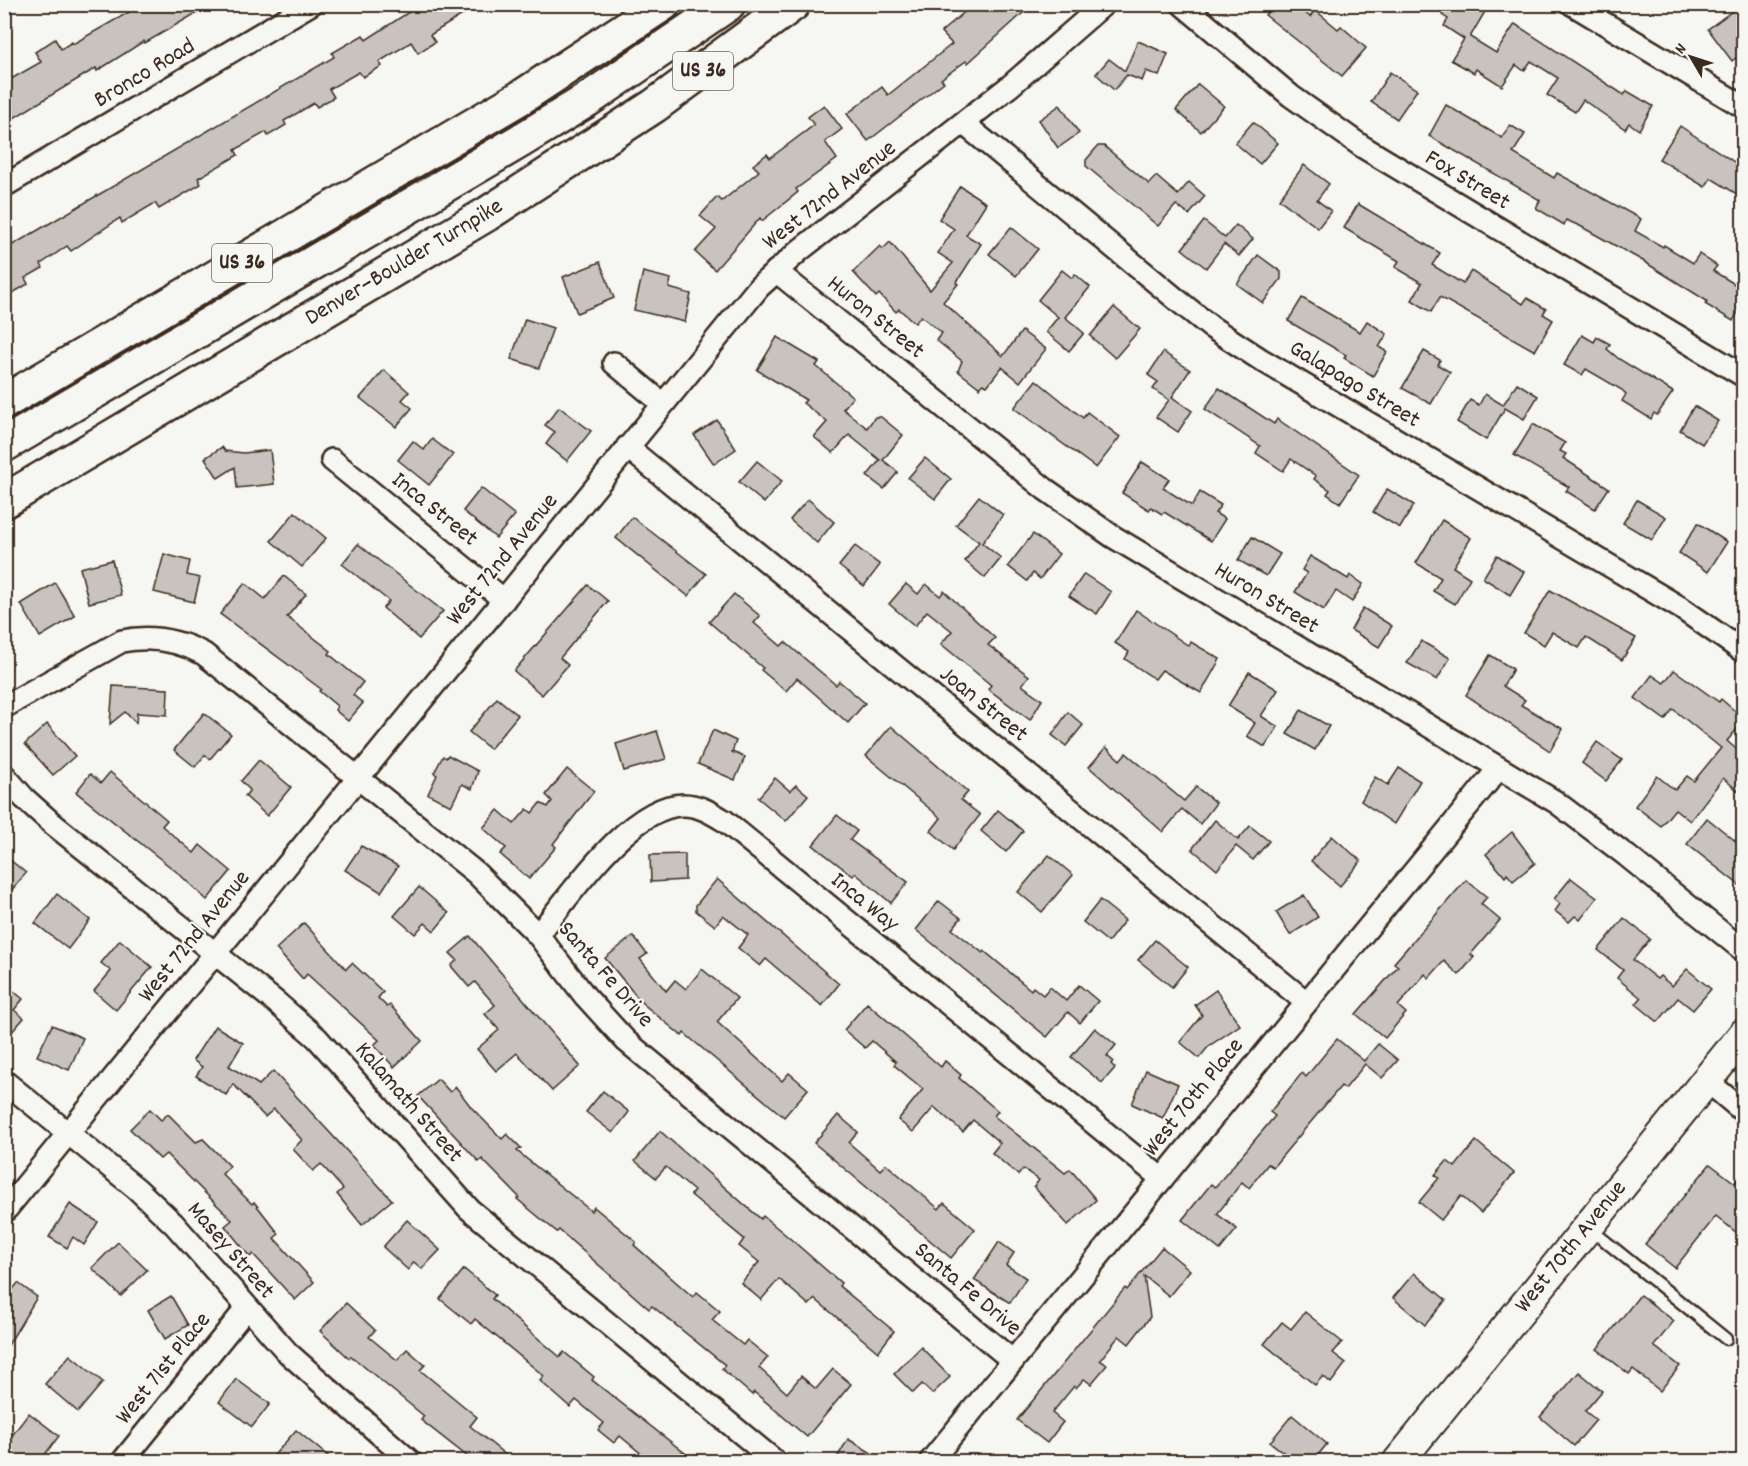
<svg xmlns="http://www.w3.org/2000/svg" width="1748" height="1466" font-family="Dekko,sans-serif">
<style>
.building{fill:#c8c3be;stroke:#3b2a1e;stroke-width:1.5}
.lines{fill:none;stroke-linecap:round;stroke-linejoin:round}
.lane-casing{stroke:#3b2a1e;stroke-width:15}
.street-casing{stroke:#3b2a1e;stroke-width:26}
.secondary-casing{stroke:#3b2a1e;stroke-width:34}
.highway-casing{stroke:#3b2a1e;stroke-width:38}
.lane{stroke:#f6f6f2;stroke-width:10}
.street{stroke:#f6f6f2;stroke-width:21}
.secondary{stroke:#f6f6f2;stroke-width:30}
.highway{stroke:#f6f6f2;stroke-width:33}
.labels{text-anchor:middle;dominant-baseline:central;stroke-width:4.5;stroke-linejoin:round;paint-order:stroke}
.shield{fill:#f6f6f2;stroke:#73675e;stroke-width:1.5}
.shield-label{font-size:22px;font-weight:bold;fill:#3b2a1e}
.street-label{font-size:24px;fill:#3b2a1e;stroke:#f6f6f2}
</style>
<rect width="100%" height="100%" fill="#f6f6f2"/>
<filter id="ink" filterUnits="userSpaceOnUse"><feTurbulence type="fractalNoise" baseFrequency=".0167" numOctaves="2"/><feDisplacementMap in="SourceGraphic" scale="12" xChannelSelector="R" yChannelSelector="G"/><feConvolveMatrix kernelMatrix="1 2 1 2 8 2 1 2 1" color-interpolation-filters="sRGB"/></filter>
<g filter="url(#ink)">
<g class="building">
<polygon points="143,4 212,4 145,43 144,41 97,71 96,68 4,124 4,83 41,62 35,52 55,39 61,49 72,42 73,44"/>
<polygon points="421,4 480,4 430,35 435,42 418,53 411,42 379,62 382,66 363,77 359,72 329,89 334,97 317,107 314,103 284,121 286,125 268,136 266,132 235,150 238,155 198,178 201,184 159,209 155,203 122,223 120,218 71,251 67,246 41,264 43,268 25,278 28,284 11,294 4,282 4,250 334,57 332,53 363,35 366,40"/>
<polygon points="974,4 1033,4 968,63 966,61 941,79 944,82 868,141 847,114 882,87 888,95 952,44 941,32"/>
<polygon points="1274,4 1295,4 1310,17 1315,10 1338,29 1341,26 1366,48 1342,76 1265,15"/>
<polygon points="1449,4 1476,4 1486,10 1470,37 1496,53 1515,24 1624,95 1627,91 1653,106 1639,130 1629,123 1625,129 1583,100 1575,112 1547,95 1558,78 1531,61 1524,71 1516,65 1502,86 1476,69 1474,73 1451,60 1464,39 1444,26 1448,19 1442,15"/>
<polygon points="1735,9 1743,20 1743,52 1732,61 1708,29"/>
<polygon points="1138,41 1168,54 1159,76 1146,71 1142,81 1127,75 1114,90 1096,74 1109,59 1125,71"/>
<polygon points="1390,72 1417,90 1397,119 1371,102"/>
<polygon points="1198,84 1224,106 1201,132 1176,110"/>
<polygon points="824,105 842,129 825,142 837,159 796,189 798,192 762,221 760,218 715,270 695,252 716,229 700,216 717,197 722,201 759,171 753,165 767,154 770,158 814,125 808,117"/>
<polygon points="1060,105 1079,133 1058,148 1039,120"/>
<polygon points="1446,105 1502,138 1510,125 1525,134 1513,153 1554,178 1557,173 1641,219 1635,231 1663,247 1664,245 1693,263 1699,254 1717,266 1713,271 1743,289 1743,303 1733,321 1705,304 1707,301 1643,261 1580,226 1566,220 1564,225 1536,208 1540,200 1429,136"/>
<polygon points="1253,122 1278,143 1260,164 1235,143"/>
<polygon points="1680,126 1743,168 1743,198 1711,178 1705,187 1659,159"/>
<polygon points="1098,146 1104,146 1149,184 1156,176 1178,195 1189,182 1205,196 1189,215 1176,205 1158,226 1086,166 1086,160"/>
<polygon points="1304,165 1329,184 1317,200 1331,211 1318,228 1279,199"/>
<polygon points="960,186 986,203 966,235 981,244 956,283 958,284 943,302 1003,356 1022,331 1046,349 1020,382 1002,367 987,386 983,384 980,388 958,371 962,361 936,340 942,333 921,316 915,323 899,309 896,312 879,294 876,297 853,272 880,246 883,249 890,242 930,290 953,263 938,253 954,229 939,219"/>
<polygon points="1358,204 1440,253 1432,265 1463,284 1471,271 1523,304 1527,298 1546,309 1543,314 1553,320 1535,351 1440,297 1431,312 1412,300 1422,283 1395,267 1399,261 1344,228"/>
<polygon points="1204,221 1225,238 1236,225 1253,239 1239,256 1224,244 1206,268 1182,249"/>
<polygon points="1011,227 1038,249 1016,276 989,254"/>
<polygon points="1258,255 1281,272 1281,279 1263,303 1237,284"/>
<polygon points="600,262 614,298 577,313 563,277"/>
<polygon points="1062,270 1072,278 1075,274 1090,287 1065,317 1084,333 1069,351 1046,332 1058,317 1038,300"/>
<polygon points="643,272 671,279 669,288 691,294 685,322 634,310"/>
<polygon points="1302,298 1360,332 1367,321 1387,334 1379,347 1387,352 1373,376 1344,358 1346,355 1288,321"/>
<polygon points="1114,307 1140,329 1115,358 1090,336"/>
<polygon points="525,319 553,328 539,368 511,359"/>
<polygon points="1582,335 1594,342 1597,337 1610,344 1607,349 1619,359 1673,392 1657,415 1654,413 1651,419 1622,401 1626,394 1622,390 1586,369 1582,375 1564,365"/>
<polygon points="777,337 819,362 816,366 853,397 843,409 867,428 875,417 881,417 903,435 883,460 898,472 884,489 867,476 880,460 849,435 833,453 814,437 827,422 803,403 806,400 757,370"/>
<polygon points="1424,351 1440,360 1438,365 1450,372 1431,404 1402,388"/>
<polygon points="1163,352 1190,370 1172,397 1192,411 1178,432 1156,417 1169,400 1153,389 1158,382 1148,375"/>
<polygon points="384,370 409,392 402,400 412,408 396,427 360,398"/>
<polygon points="1036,380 1083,418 1087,412 1120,437 1096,468 1014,408"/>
<polygon points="1517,383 1538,396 1524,419 1505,408 1486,440 1457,422 1470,400 1479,405 1485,394 1503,405"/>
<polygon points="1219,388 1274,424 1277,419 1359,475 1340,503 1327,494 1330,490 1314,479 1316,476 1291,459 1283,471 1256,453 1260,446 1205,409"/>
<polygon points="1694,406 1718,421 1702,444 1680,430"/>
<polygon points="559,407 591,431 567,461 546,444 555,432 545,425"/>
<polygon points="717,420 736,449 714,464 694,435"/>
<polygon points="1533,424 1565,443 1560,451 1566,454 1563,458 1609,488 1595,509 1566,491 1569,487 1514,455"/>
<polygon points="432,439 453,455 429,485 398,460 413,441 424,450"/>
<polygon points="222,447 225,451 244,453 270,450 274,484 237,488 235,467 218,478 205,458"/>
<polygon points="925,458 951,479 935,499 908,478"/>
<polygon points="757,461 782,481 764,503 739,482"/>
<polygon points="1142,462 1169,479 1163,488 1192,506 1200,492 1221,505 1215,513 1225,519 1211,541 1164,512 1162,514 1151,507 1149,510 1122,493"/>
<polygon points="481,488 515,515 496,538 463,511"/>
<polygon points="1387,489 1414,505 1400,528 1373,512"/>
<polygon points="979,496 1003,515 982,543 1001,558 985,578 965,561 979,542 956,525"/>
<polygon points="808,499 834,522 817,543 790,520"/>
<polygon points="1637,500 1666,517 1652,540 1623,523"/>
<polygon points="295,512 326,538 302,567 271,541"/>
<polygon points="632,517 706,574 688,596 616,538"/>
<polygon points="1442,520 1471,538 1453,567 1470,578 1455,604 1433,591 1441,578 1416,563"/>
<polygon points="1698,523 1727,542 1708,572 1679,553"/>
<polygon points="1033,534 1059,554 1040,579 1033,573 1027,581 1008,566"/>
<polygon points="1252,537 1280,554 1266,576 1238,560"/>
<polygon points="358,544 443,611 419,639 383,608 389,601 342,564"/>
<polygon points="855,546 880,565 864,586 839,566"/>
<polygon points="164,554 190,561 187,575 200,578 194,602 154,592"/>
<polygon points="1497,555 1524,572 1510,595 1483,578"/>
<polygon points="1310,556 1348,579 1350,575 1363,584 1352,602 1336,591 1324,610 1295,592 1307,573 1302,570"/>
<polygon points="112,560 121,595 89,603 80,568"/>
<polygon points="1084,574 1111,592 1097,614 1069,596"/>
<polygon points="284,576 306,594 287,617 331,651 329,654 363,682 353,695 363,703 348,721 335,710 337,706 319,691 321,689 220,614 245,583 265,599"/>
<polygon points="55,583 75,616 40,637 21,604"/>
<polygon points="906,584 918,594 926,584 940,596 944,591 995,638 988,645 1029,676 1022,685 1042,700 1030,720 988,689 991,685 941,644 952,631 927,611 915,626 889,604"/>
<polygon points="588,585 608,601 560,658 568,665 542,695 514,671"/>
<polygon points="1550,590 1636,638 1622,660 1586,637 1579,648 1552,632 1544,645 1524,633"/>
<polygon points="734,594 760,616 754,623 781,646 785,642 836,685 839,681 865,703 848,723 797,678 786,691 761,670 763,668 709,622"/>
<polygon points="1363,608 1392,626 1379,647 1351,630"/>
<polygon points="1136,610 1189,646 1191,642 1220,659 1201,693 1162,670 1155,679 1125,659 1129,652 1115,643"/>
<polygon points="1421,641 1450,658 1437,680 1407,663"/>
<polygon points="1490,655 1513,669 1503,686 1525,700 1521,705 1563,729 1550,751 1466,695"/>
<polygon points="1674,670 1719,702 1721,699 1743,718 1743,722 1727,741 1743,755 1743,795 1723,778 1690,821 1675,809 1661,826 1635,806 1657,776 1675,790 1687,776 1694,781 1721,748 1673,709 1665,720 1635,698 1652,675 1664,683"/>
<polygon points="1249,672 1278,690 1261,716 1278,727 1265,747 1247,736 1255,723 1228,706"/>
<polygon points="113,686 168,689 167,715 137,713 136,723 125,712 110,724"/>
<polygon points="497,698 518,715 490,749 469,732"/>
<polygon points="1301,710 1329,726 1315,750 1287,734"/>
<polygon points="1068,712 1083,725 1066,746 1052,735"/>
<polygon points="204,713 231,734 210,759 205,755 195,767 174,750"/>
<polygon points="47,724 75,756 53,775 25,744"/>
<polygon points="891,726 968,792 961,800 980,815 953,850 931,831 941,818 866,756"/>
<polygon points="713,730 736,741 732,752 745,757 735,780 698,764"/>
<polygon points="657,731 666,759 624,771 616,744"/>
<polygon points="1597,742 1622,760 1606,781 1582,763"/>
<polygon points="1106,747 1120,760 1126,753 1184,801 1196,787 1216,803 1200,824 1182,809 1163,832 1089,767"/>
<polygon points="448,755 478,771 472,789 462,784 451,806 428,794 437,775 434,773 443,756 446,758"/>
<polygon points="259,760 291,787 267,816 245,796 250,790 241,781"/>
<polygon points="1399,768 1420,781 1394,824 1361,801 1375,777 1388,785"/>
<polygon points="567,769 594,791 553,844 556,847 529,879 500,854 506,848 483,828 498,810 514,824 527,809 532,813 540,803 548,807 552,801 546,795"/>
<polygon points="110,772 167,820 162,826 194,853 200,845 231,871 207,900 178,873 76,792 90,774 101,783"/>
<polygon points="775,778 790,791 796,785 808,795 786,821 758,798"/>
<polygon points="998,810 1023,831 1006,852 981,831"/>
<polygon points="837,815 857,831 850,840 908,882 891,903 855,873 853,876 813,845"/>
<polygon points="1707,818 1743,847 1743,888 1687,844"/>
<polygon points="1215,820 1238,840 1250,826 1269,841 1253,860 1236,846 1217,870 1192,849"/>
<polygon points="1512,832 1535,863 1513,881 1507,874 1505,877 1486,854"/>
<polygon points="1332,836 1361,861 1340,886 1311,861"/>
<polygon points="361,846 398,866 381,892 345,870"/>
<polygon points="685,854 685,880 651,882 650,855"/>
<polygon points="4,855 26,873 4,899"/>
<polygon points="1049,855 1073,875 1042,912 1018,892"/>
<polygon points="1571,878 1597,898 1580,920 1575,916 1569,922 1555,911 1560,904 1554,899"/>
<polygon points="717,879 839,984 822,1006 766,959 760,966 738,948 748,935 723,915 715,926 696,911 696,905"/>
<polygon points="1466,880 1487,897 1481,904 1500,920 1471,954 1474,957 1459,975 1444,961 1429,978 1425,974 1398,1006 1406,1013 1385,1038 1356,1014 1398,966 1394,963"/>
<polygon points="419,887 449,913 434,931 425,923 415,934 394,916"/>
<polygon points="57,894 90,920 68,949 35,923"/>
<polygon points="1304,895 1318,917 1290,935 1276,912"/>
<polygon points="1100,900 1125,920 1108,942 1083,922"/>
<polygon points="939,901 961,918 952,929 983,953 984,951 1031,990 1033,987 1043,995 1050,987 1066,1001 1079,985 1098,1001 1080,1023 1068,1012 1047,1037 916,930"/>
<polygon points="1624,918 1650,939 1633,960 1657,979 1660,976 1672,986 1687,969 1711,989 1693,1010 1678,998 1658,1022 1636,1004 1641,998 1617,978 1623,970 1598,950"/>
<polygon points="304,923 346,969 352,963 383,992 378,998 387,1007 390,1005 422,1041 394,1067 374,1045 379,1040 307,974 303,979 276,949"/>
<polygon points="470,936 580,1066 552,1091 517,1053 496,1071 477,1049 499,1030 485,1014 495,1005 475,982 469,987 451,966 457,960 450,953"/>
<polygon points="633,936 647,954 640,959 666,991 675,980 686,989 702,969 737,998 717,1022 782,1081 789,1073 808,1089 784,1117 684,1033 682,1036 642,1003 605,958"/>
<polygon points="120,940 152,967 116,1010 94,991 111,971 101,963"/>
<polygon points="1155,940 1188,967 1172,987 1138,960"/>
<polygon points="4,983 23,999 14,1010 24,1018 4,1041"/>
<polygon points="1216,990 1240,1025 1209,1046 1199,1058 1180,1042 1202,1015 1195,1005"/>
<polygon points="867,1003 941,1067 945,1061 961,1075 959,1078 998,1111 994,1116 1065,1173 1070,1169 1096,1200 1068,1225 1034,1187 1039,1180 1023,1169 1018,1175 992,1153 1000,1143 973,1120 963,1132 934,1107 913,1132 898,1120 923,1089 894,1065 896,1062 872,1041 865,1048 844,1030"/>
<polygon points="52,1025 83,1038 69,1070 37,1056"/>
<polygon points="215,1026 243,1043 229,1066 259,1085 273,1071 392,1200 362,1225 337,1194 343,1189 321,1164 313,1171 293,1149 302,1140 274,1109 265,1117 233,1084 226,1095 196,1076 202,1067 193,1060"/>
<polygon points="1095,1028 1116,1045 1107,1056 1113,1061 1111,1064 1115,1068 1102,1083 1071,1057"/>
<polygon points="1337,1039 1364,1061 1378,1044 1398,1060 1382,1078 1365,1064 1345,1089 1341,1086 1273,1167 1268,1164 1249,1188 1242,1182 1217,1214 1237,1229 1220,1250 1182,1220 1211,1184 1215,1187 1275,1116 1270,1112 1302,1073 1306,1077"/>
<polygon points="1146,1070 1178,1084 1163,1118 1132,1104"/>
<polygon points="438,1079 450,1092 456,1087 471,1107 502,1139 507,1134 521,1148 517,1151 591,1211 594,1207 636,1242 634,1245 693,1297 697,1292 720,1311 712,1320 743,1345 747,1340 768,1357 759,1368 787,1393 801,1376 816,1389 833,1369 851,1384 807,1437 754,1392 752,1395 722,1369 725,1365 652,1306 649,1309 559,1230 557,1232 517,1199 519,1197 482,1159 479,1162 418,1096"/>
<polygon points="603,1091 629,1112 613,1133 586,1112"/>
<polygon points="150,1109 161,1120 168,1114 196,1142 203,1139 230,1166 222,1174 252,1204 254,1202 279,1234 274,1238 314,1282 295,1300 253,1254 250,1257 225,1226 232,1220 166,1154 160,1159 130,1129"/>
<polygon points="838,1115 858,1132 849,1143 880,1170 886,1164 939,1209 944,1203 975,1229 951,1258 814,1143"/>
<polygon points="660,1131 761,1219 763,1216 793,1241 841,1283 839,1286 894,1331 878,1352 815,1299 809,1305 779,1279 761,1300 741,1283 759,1262 739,1246 744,1239 691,1195 694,1191 666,1167 656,1178 635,1161"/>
<polygon points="1476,1141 1514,1173 1481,1213 1461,1196 1441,1220 1419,1202 1439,1178 1435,1175 1447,1161 1455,1167"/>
<polygon points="1710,1164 1735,1183 1743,1172 1743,1238 1716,1216 1675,1268 1645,1244"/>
<polygon points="70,1204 98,1222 84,1245 73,1237 67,1248 49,1237"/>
<polygon points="407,1220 440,1250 422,1269 414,1262 408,1270 383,1247"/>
<polygon points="118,1242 147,1270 121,1296 92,1268"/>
<polygon points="999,1242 1014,1253 1006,1265 1026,1278 1010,1303 974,1280"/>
<polygon points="1162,1247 1190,1270 1169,1296 1144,1276 1150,1317 1129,1344 1119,1336 1100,1360 1107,1365 1091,1384 1084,1379 1076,1388 1074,1386 1052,1413 1063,1422 1047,1443 1017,1420 1125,1288 1127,1290"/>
<polygon points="464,1269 495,1295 492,1299 560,1357 564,1352 594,1377 592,1380 695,1461 650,1461 620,1436 614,1443 598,1430 604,1423 576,1400 570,1407 540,1381 544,1376 475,1319 471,1324 440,1299"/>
<polygon points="1414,1273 1446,1300 1425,1325 1393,1298"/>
<polygon points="18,1283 37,1297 4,1352 4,1300"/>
<polygon points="1640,1295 1674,1321 1654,1346 1680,1366 1660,1391 1633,1369 1629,1374 1597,1349"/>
<polygon points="171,1296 188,1325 165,1339 148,1310"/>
<polygon points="346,1303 375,1330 369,1337 397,1360 407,1349 425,1365 420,1370 477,1417 470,1426 513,1461 473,1461 421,1420 424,1416 351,1356 349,1358 320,1331"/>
<polygon points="1305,1312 1342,1342 1333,1353 1346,1363 1331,1383 1323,1376 1315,1385 1264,1344 1282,1322 1291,1329"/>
<polygon points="921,1347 950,1377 932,1394 922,1384 913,1393 894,1374"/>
<polygon points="70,1355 103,1382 78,1412 45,1384"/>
<polygon points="1579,1372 1602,1391 1585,1411 1596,1420 1574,1446 1540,1417"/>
<polygon points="236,1379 270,1404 252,1427 219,1402"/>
<polygon points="29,1413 59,1436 40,1461 16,1461 4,1453 4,1446"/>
<polygon points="1292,1415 1327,1444 1313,1461 1295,1461 1270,1442"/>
<polygon points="296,1430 334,1461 269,1461"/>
<polygon points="848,1439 885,1461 835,1461"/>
</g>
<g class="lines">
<defs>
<polyline id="lane" points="1589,1228 1726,1339"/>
<g id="street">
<polyline points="1182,4 1291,96 1363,147 1744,376"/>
<polyline points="1572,4 1744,107"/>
<polyline points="963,123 1176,299 1211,327 1260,359 1681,608 1744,652"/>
<polyline points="4,186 311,4"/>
<polyline points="776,271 1045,489 1112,536 1556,802 1627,856 1744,951"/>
<polyline points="614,363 663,404"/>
<polyline points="627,447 1306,1002"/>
<polyline points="332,460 504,600"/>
<path d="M4 707 122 641C152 635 178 640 204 654L476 873 538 935 585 996 626 1041 1013 1361"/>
<polyline points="4,775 24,798 53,824 277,1003 317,1038 469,1209 776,1462"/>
<path d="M538 935C569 897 630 805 683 805 699 805 712 813 725 821L1162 1179"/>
<polyline points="1706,1080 1744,1112"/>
<polyline points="4,1081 137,1189 174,1224 288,1353 411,1462"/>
<polyline points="4,1212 759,287 800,250 1010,86 1104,4"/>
<polyline points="122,1462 246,1309"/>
<polyline points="930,1462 1499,768"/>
</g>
<g id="secondary">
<path id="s1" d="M1398 1462 1744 1034"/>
</g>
<g id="highway">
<polyline points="4,402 523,96 663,4"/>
<polyline points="4,445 520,141 587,100 728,4"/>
<path id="s2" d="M4 501 487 214 654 106 793 4"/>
</g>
</defs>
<use href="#lane" class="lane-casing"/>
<use href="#street" class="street-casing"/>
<use href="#secondary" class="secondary-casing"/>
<use href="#highway" class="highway-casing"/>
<use href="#lane" class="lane"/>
<use href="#street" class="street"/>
<use href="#secondary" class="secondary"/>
<use href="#highway" class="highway"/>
</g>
</g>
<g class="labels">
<g class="shield">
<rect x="673" y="52" width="60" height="38" rx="4.5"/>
<rect x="212" y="244" width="60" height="38" rx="4.5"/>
</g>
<g class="shield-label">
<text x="703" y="71">US 36</text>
<text x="242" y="263">US 36</text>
</g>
<g class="street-label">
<text transform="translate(145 74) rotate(-31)">Bronco Road</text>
<text transform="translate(1467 181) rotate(31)">Fox Street</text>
<text transform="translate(830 196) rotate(-38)">West 72nd Avenue</text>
<text stroke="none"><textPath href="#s2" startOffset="466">Denver–Boulder Turnpike</textPath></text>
<text transform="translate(875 318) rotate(39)">Huron Street</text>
<text transform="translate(1354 385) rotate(31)">Galapago Street</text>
<text transform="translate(434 510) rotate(39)">Inca Street</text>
<text transform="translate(503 560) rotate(-51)">West 72nd Avenue</text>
<text transform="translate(1266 599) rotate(31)">Huron Street</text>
<text transform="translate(983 705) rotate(39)">Joan Street</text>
<text transform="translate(864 903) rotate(39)">Inca Way</text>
<text transform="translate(195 937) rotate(-51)">West 72nd Avenue</text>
<text transform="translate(605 975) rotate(49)">Santa Fe Drive</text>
<text transform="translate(1194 1098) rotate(-51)">West 70th Place</text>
<text transform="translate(408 1103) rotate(49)">Kalamath Street</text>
<text stroke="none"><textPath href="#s1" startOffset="276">West 70th Avenue</textPath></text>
<text transform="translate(230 1251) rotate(49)">Masey Street</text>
<text transform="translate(967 1290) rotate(40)">Santa Fe Drive</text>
<text transform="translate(164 1369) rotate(-51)">West 71st Place</text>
</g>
</g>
<rect width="1748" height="1466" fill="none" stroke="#f6f6f2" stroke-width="24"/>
<rect x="12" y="12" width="1724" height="1442" fill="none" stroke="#3b2a1e" stroke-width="2" filter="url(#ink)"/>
<g transform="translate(1691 57) rotate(309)" stroke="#f6f6f2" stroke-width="4.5" paint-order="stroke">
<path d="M0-4.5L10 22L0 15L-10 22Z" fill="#3b2a1e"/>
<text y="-9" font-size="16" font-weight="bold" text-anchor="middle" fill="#3b2a1e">N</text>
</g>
</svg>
